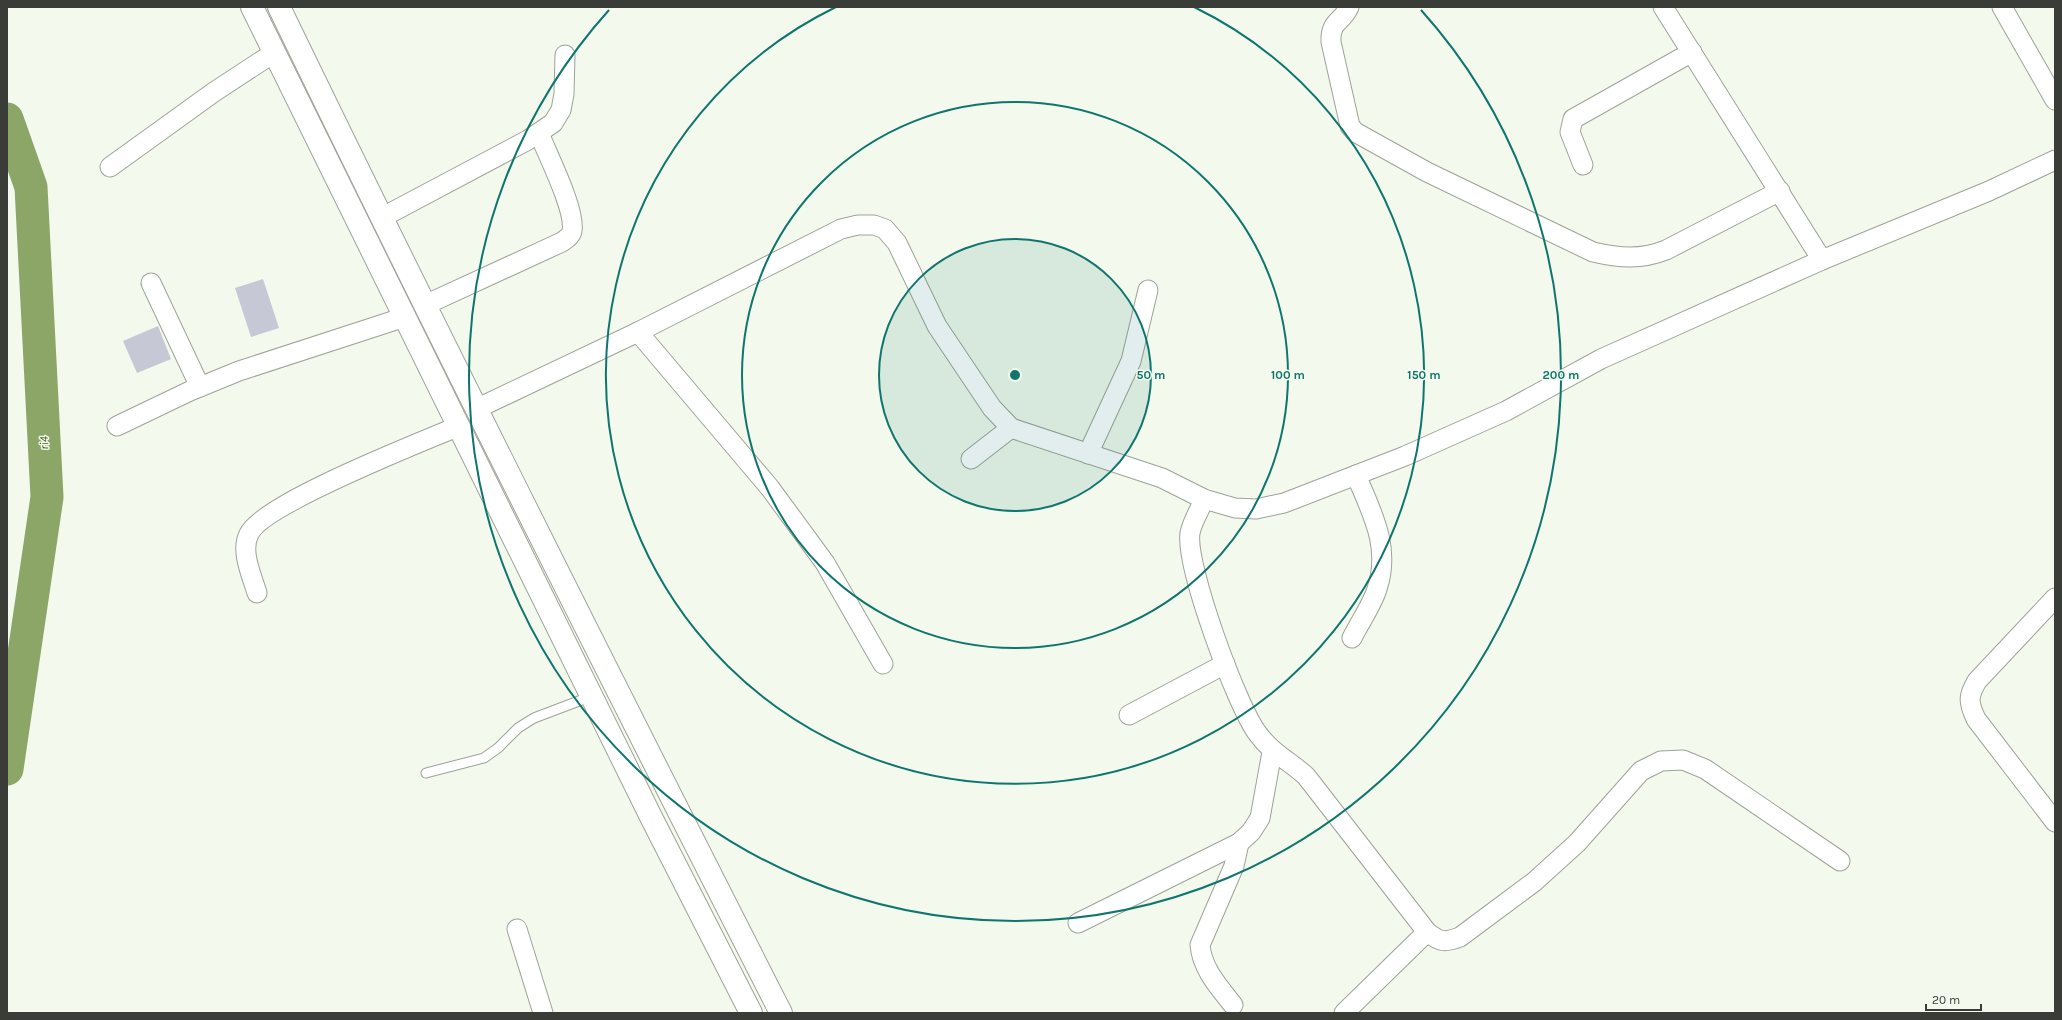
<svg xmlns="http://www.w3.org/2000/svg" width="2062" height="1020" font-family="Karla,sans-serif">
<style>
.lines{fill:none;stroke-linecap:round;stroke-linejoin:round}
.river{stroke:#8ca668;stroke-width:33}
.building{fill:#c7c8d5}
.lane-casing{stroke:#9ea398;stroke-width:11}
.street-casing{stroke:#9ea398;stroke-width:21}
.primary-casing{stroke:#9ea398;stroke-width:24}
.lane{stroke:#fff;stroke-width:9}
.street{stroke:#fff;stroke-width:19}
.primary{stroke:#fff;stroke-width:22}
.ring{fill:none;stroke:#0f766e;stroke-width:2}
.labels{text-anchor:middle;dominant-baseline:central;stroke-width:3;stroke-linejoin:round;paint-order:stroke}
.water-label{font-size:12px;font-style:italic;fill:#435c1a;stroke:#f3f9ed}
.centre{fill:#0f766e;stroke:#f3f9ed;stroke-width:2}
.ring-label{font-size:12px;text-anchor:middle;font-weight:bold;fill:#0f766e;stroke:#f3f9ed;stroke-width:3;stroke-linejoin:round;paint-order:stroke}
</style>
<rect width="100%" height="100%" fill="#f3f9ed"/>
<g class="lines">
<polyline class="river" points="7,119 31,187 47,497 7,769"/>
</g>
<g class="building">
<polygon points="263,279 279,328 251,337 235,288"/>
<polygon points="158,326 171,359 137,373 123,341"/>
</g>
<g class="lines">
<defs>
<polyline id="lane" points="426,773 484,758 498,748 518,728 534,718 592,696"/>
<g id="street">
<path d="M1349 7C1342 23 1330 20 1331 42L1350 126 1355 132 1427 172 1593 252C1619 258 1641 260 1666 250L1780 191"/>
<polyline points="1663,7 1822,260"/>
<polyline points="2002,7 2055,100"/>
<polyline points="1583,165 1570,132 1573,119 1692,52"/>
<polyline points="110,167 214,92 275,52"/>
<polyline points="381,218 528,140 553,123 561,110 564,94 565,55"/>
<polyline points="151,283 200,387"/>
<path d="M425 305 562 242C566 239 571 236 572 231 576 210 547 154 539 133"/>
<polyline points="638,332 770,488 825,563 883,664"/>
<polyline points="476,409 638,332 841,229 858,225 874,225 885,229 897,243 937,326 992,408 1011,428 1162,478 1204,499 1235,508 1256,509 1284,503 1405,456 1506,411 1601,359 1822,260 1989,191 2055,160"/>
<polyline points="117,426 190,391 239,371 405,317"/>
<polyline points="1088,454 1131,361 1148,290"/>
<polyline points="971,459 1011,428"/>
<path d="M1204 499C1200 510 1192 522 1190 533 1185 565 1237 707 1258 734 1271 752 1289 761 1306 776L1427 932C1440 942 1444 943 1460 937L1534 882 1577 843 1641 771 1661 761 1683 760 1705 769 1840 861"/>
<path d="M257 593C252 576 240 551 249 534 262 504 422 442 459 426"/>
<path d="M2055 598 1977 681C1968 696 1968 702 1976 719L2055 822"/>
<path d="M1352 638C1360 622 1372 605 1377 589 1391 547 1372 513 1356 475"/>
<polyline points="1129,715 1225,664"/>
<polyline points="1078,923 1239,843 1251,832 1260,818 1272,752"/>
<polyline points="517,929 543,1013"/>
<path d="M1233 1005C1219 987 1202 969 1200 945L1234 866 1239 843"/>
<polyline points="1344,1013 1427,932"/>
</g>
<g id="primary">
<polyline points="252,7 651,817 751,1013"/>
<path d="M279 7C442 344 611 679 781 1013"/>
</g>
</defs>
<use href="#lane" class="lane-casing"/>
<use href="#street" class="street-casing"/>
<use href="#primary" class="primary-casing"/>
<use href="#lane" class="lane"/>
<use href="#street" class="street"/>
<use href="#primary" class="primary"/>
</g>
<circle cx="1015" cy="375" r="136" fill="#0f766e" fill-opacity=".12"/>
<g class="ring">
<circle cx="1015" cy="375" r="136"/>
<circle cx="1015" cy="375" r="273"/>
<path d="M1194 7A409 409 0 1 1 836 7"/>
<path d="M1421 10A546 546 0 1 1 609 10"/>
</g>
<g class="labels">
<g class="water-label">
<text transform="translate(44 443) rotate(-93)">ri4</text>
</g>
</g>
<circle cx="1015" cy="375" r="6" class="centre"/>
<g class="ring-label">
<text x="1151" y="379">50 m</text>
<text x="1288" y="379">100 m</text>
<text x="1424" y="379">150 m</text>
<text x="1561" y="379">200 m</text>
</g>
<rect width="2062" height="1020" fill="none" stroke="#3a3c37" stroke-width="16"/>
<path d="M1926 1004v6h55v-6" fill="none" stroke="#3a3c37" stroke-width="2"/>
<text x="1932" y="1004" font-size="12" fill="#3a3c37" stroke="#f3f9ed" stroke-width="3" paint-order="stroke">20 m</text>
</svg>
